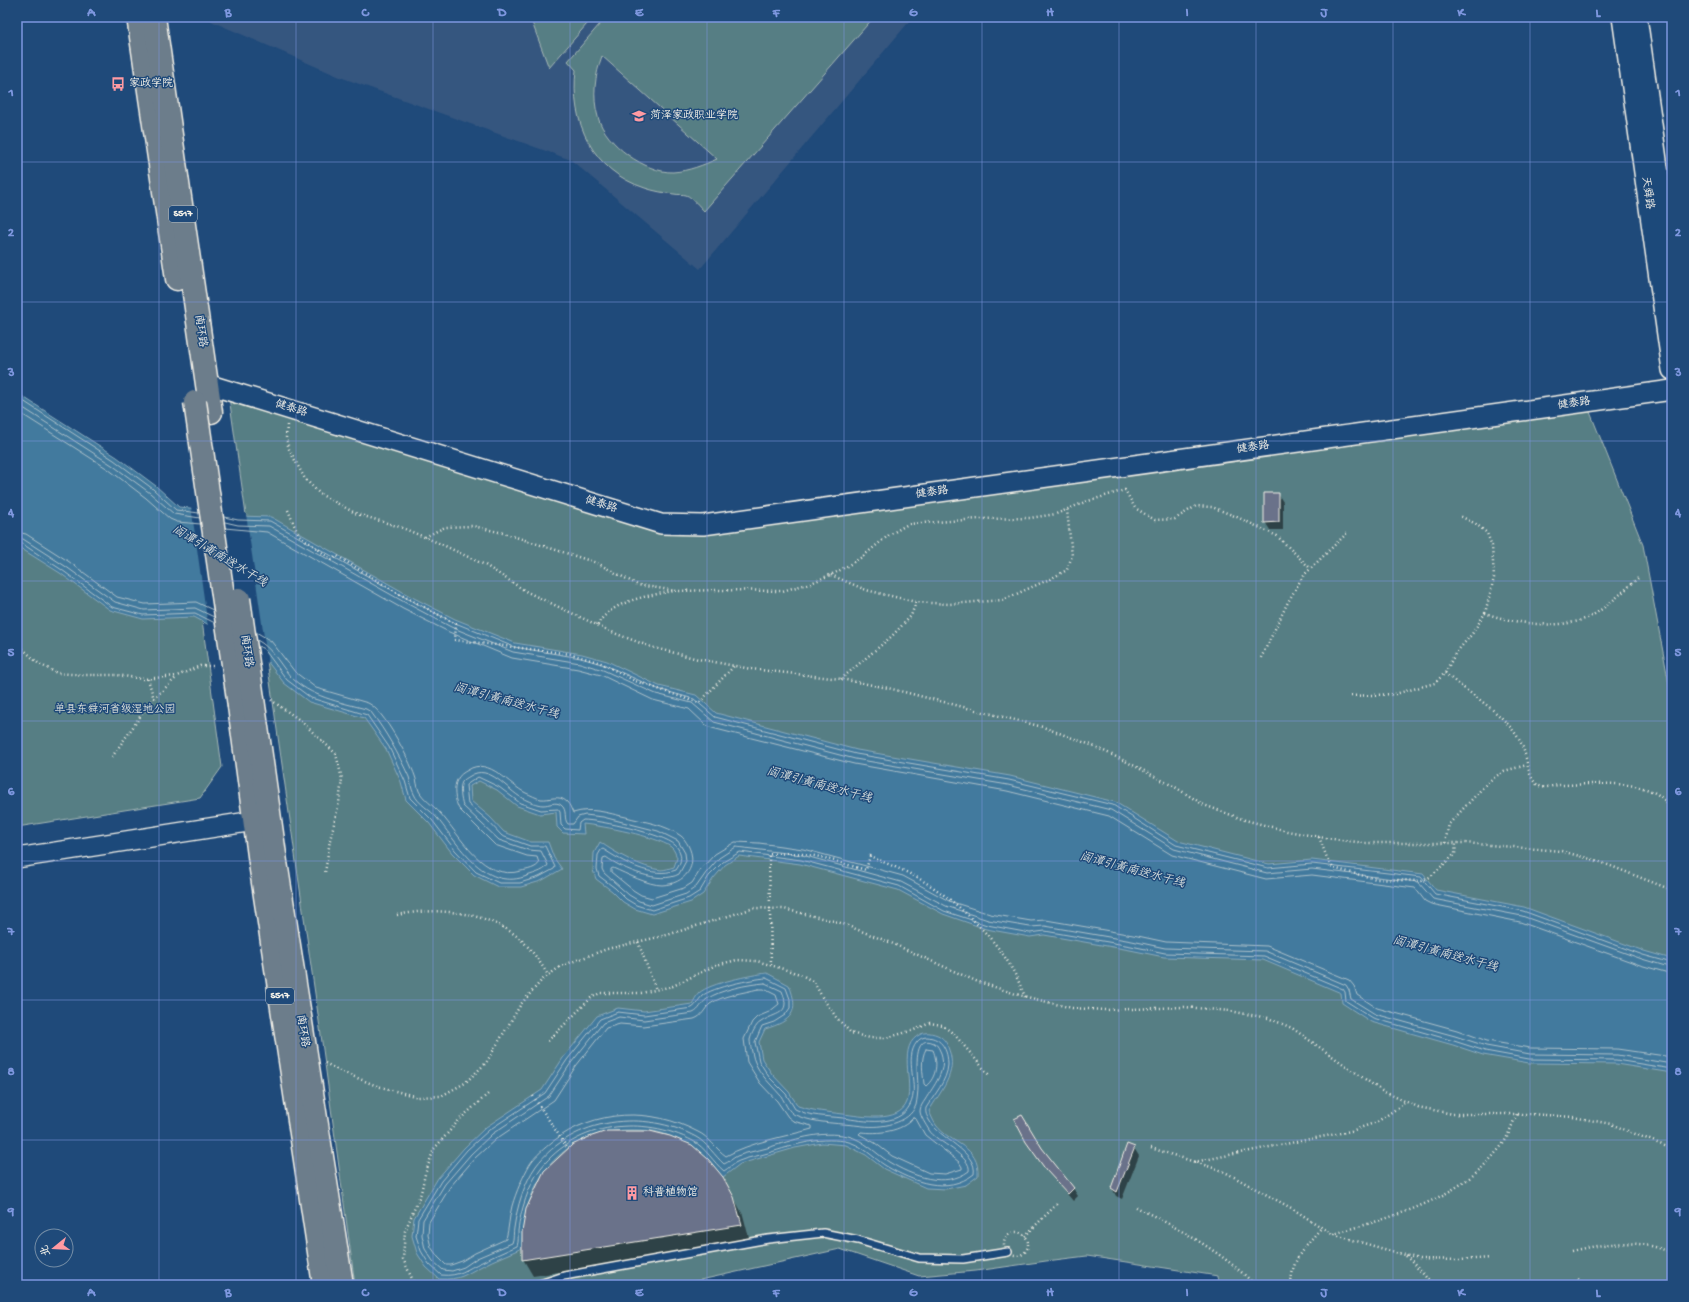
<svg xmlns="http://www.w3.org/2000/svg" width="1689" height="1302" font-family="'Gochi Hand','LXGW WenKai TC',sans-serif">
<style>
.built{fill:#36567f}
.green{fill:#577e84;stroke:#a6b8b6;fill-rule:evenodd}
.water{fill:#427a9e;stroke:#89aabc}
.pier{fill:#1f4a7a}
.shadow{fill:#0007}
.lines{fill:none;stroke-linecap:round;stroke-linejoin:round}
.shore{stroke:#adc1ca;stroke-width:1}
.building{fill:#6a728a;stroke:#f4f1e8}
.service-casing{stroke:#f4f1e8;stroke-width:10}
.tertiary-casing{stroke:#f4f1e8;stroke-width:22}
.primary-casing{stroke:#f4f1e8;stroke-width:25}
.path{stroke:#f4f1e8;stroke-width:2.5;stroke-dasharray:1 3;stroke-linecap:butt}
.service{stroke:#1f4a7a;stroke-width:7}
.tertiary{stroke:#1f4a7a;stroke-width:19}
.primary{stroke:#6c7d8b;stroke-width:22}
.primary-bridge-casing{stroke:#f4f1e8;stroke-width:25;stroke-linecap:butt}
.primary-bridge{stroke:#6c7d8b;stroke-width:22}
.grid{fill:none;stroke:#7e97df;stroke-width:1;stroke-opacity:0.55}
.labels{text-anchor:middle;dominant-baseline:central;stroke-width:3;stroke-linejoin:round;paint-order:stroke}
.shield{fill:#1f4a7a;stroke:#b4bfc7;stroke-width:1}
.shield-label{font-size:10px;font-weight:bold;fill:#f4f1e8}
.poi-label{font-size:11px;fill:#f4f1e8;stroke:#1f4a7a;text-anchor:start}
.street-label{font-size:11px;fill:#f4f1e8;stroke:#1f4a7a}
.park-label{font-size:11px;fill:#dce0d9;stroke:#1f4a7a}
.water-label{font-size:12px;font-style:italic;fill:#d9dfdd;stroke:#1f4a7a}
.neatline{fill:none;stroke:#7e97df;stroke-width:1.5}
.grid-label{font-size:13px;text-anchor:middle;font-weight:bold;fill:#7e97df}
</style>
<rect width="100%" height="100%" fill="#1f4a7a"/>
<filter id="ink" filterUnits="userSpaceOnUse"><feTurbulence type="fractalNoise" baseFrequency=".025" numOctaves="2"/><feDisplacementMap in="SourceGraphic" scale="8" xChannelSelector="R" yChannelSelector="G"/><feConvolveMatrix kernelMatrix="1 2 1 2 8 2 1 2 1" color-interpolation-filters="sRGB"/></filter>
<g filter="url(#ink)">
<polygon class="built" points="210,17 913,17 700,269 571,160 340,77 211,21"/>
<g class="green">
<polygon points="530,17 593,17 549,68"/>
<path d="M606 17H874L704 211C700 207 692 197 686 195 683 194 678 195 674 194 664 193 654 191 645 188 592 171 570 122 576 70L568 61ZM602 56 717 159C703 165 689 171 673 172 646 173 605 144 598 117 592 97 595 75 602 56Z"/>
<polygon points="228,390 661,524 1586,402 1643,545 1672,700 1672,1285 1219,1285 1218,1276 1087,1256 1046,1261 976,1271 919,1276 840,1249 678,1285 355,1285 322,1042"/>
<polygon points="17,449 202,621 222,767 200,798 17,827"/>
</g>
<g class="water">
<path d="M17 393 117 457 156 486 179 507 200 509 239 516 271 517 410 596 455 619 515 643 582 654 607 661 659 686 696 695 716 713 857 750 1010 776 1115 802 1178 841 1269 864 1312 860 1423 874 1436 890 1524 907 1644 951 1672 959V1073L1616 1064 1529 1063 1483 1055 1453 1045 1371 1022 1342 1003 1341 993 1263 960 1164 957 1130 950 1044 935 1030 937 986 929 943 914 898 890 800 864 739 856 725 865 713 879 703 894 691 902 652 914 635 909 623 902 612 891 596 879 593 870 594 853 600 842C615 853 642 868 661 870 665 870 670 868 674 867L677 858C676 855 674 849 671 847 656 836 603 826 583 824L584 834 563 833 557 827 556 812 540 814 517 806 497 790 479 781 470 786 471 801 490 817 504 832 531 842H548L554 858 562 869 541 881 521 887H498L474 875 452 853 429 823 406 800 401 782 386 749 364 718 309 702 284 683 260 652 194 617 143 619 110 610 60 573 17 546Z"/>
<path d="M767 973 789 985C800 1012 792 1021 765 1029L759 1042 762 1059 772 1074 789 1092 798 1106C813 1111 827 1112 843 1114 861 1116 899 1124 907 1102 914 1081 896 1045 921 1034 927 1031 937 1034 941 1037 946 1041 947 1044 949 1050 958 1073 940 1092 929 1111 931 1115 933 1121 936 1125 951 1145 980 1145 978 1176L966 1185 946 1189 926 1188 884 1169 866 1155 846 1145 822 1143 795 1148 740 1164 723 1177C710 1167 698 1158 686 1149 681 1145 675 1139 669 1136 657 1130 643 1130 630 1130 561 1130 522 1183 522 1248 509 1254 495 1259 482 1266 464 1275 461 1280 439 1279L426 1267 417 1253 412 1236 414 1218 438 1178 464 1148 486 1127 542 1090 563 1058 597 1016 618 1008 644 1011 692 1004C694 1001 696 996 699 993 710 983 751 975 767 973Z"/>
</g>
<polygon class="pier" points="191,506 246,514 268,664 259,653 208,627"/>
<g class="shadow">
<polygon points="1278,494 1283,502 1283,530 1270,530 1265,522"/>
<polygon points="1134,1148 1139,1156 1122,1199 1116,1196 1112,1188"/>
<polygon points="1041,1149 1073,1188 1078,1196 1073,1201 1042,1164"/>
<polygon points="732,1194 743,1215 750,1242 533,1276 523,1259"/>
</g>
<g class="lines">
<g class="shore">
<polyline points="17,397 114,460 153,489 176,510 199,513"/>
<polyline points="17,404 112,465 150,493 174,514 200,518"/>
<polyline points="17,411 108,469 146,498 170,519 177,522 201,524"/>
<polyline points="224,517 238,520 270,521 408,599 453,622 514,647 581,658 605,665 658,689 694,699 715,717 856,754 1009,780 1113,805 1176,845 1268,868 1312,864 1421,877 1435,894 1523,911 1643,955 1672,963"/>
<polyline points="225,522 238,525 269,526 406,603 451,627 513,652 580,663 603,670 656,694 692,703 714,722 855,759 1008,785 1111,810 1174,849 1267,873 1312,869 1418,882 1433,899 1522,916 1642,959 1672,968"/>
<polyline points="225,528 267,532 403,609 449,632 512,658 578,669 601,675 653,700 689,709 706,725 712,728 854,764 1007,791 1109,816 1172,855 1266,879 1312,875 1415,888 1425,901 1431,904 1520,922 1640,965 1672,974"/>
<polyline points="17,532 26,534 68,561 117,597 145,604 196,602 213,610"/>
<polyline points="17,538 23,539 65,566 115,602 144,610 195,608 214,617"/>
<polyline points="17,543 21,543 62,570 112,607 143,615 195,613 215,623"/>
<path d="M256 632 271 641 295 672 316 688 368 703C384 710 409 759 415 776 417 781 417 786 419 791 423 799 434 806 440 813 461 836 483 882 521 871 527 870 537 868 539 863L537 857 527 856 495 845 459 809C455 802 453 787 457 780 459 775 464 772 468 770 489 756 510 786 526 793 531 795 536 798 541 799 550 800 559 794 567 802 570 805 571 809 573 813 592 807 607 813 626 817 644 822 665 824 681 836 684 838 686 842 688 845 699 866 685 884 662 885 648 885 627 874 613 868L611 869V872L633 890 641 895 652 898 684 888 692 883 701 869 715 854 735 842 759 843 803 849 903 876 949 901 990 914 1031 921 1046 920 1133 935 1166 942 1267 946 1349 980 1354 986 1357 995 1377 1008 1457 1030 1487 1041 1530 1048 1617 1049 1672 1057"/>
<path d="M257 640C272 648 279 663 290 676 310 697 340 702 366 709L371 712C386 732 398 753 409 777 411 783 411 789 414 794 418 804 431 810 437 818 458 844 484 890 524 877 531 874 544 872 548 865L541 851 528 850 499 840 463 806C461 800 459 787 462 782 464 779 467 778 470 776 489 763 507 790 522 798 528 801 537 805 543 805 549 805 556 801 561 805 568 810 563 819 568 824H573L578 817 585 815 603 817 658 831 678 841 685 853 686 861 679 874C660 885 622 869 606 857L603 858 602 869 604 873 629 895 639 901 652 905 686 894 696 887 706 873 719 858 736 847 802 855 901 882 946 906 988 920 1030 927 1045 926 1132 941 1165 948 1265 951 1346 985 1349 990 1351 999 1375 1014 1455 1036 1486 1046 1530 1054 1617 1055 1672 1064"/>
<path d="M258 646 264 649 287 680 311 698 367 715 389 747 405 781 410 798 432 820 455 850 476 872 499 883H520L539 877 554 869 555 867 545 846H530L502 836 487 820 468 804 466 785 478 777 499 787 520 803 541 810 558 809 560 812 561 825 565 829 578 830 579 823 583 820C599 820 664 834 675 845 683 853 682 862 676 870 652 879 623 862 603 849L601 850 598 855 597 869 599 876 615 888 626 899 636 905 652 910 689 898 700 891 709 876 723 862 740 852 801 860 899 886 944 911 987 925 1030 933 1045 931 1131 946 1165 953 1264 956 1343 989 1345 992 1346 1001 1373 1018 1454 1041 1485 1051 1529 1059 1616 1060 1672 1069"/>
<path d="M766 978 786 988 790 999V1008L785 1015 774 1022 762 1026 755 1042 759 1061 769 1077 786 1094 795 1109C810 1117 827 1116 843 1118 864 1121 898 1128 910 1105 920 1086 903 1059 917 1042 919 1039 923 1037 927 1037 942 1038 948 1050 948 1065 947 1081 934 1095 926 1108 925 1113 927 1116 929 1120 939 1139 978 1152 974 1174 947 1195 913 1182 886 1166 873 1158 862 1144 845 1141 816 1137 795 1145 768 1153 759 1156 748 1157 739 1161 733 1163 729 1168 724 1171 713 1162 706 1148 693 1141 643 1115 577 1122 541 1168 529 1183 520 1213 518 1231 518 1236 519 1241 517 1246 506 1251 494 1256 482 1262 466 1269 460 1277 441 1275L429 1264 421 1251 416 1236 418 1219 441 1181 467 1150 489 1130 545 1093 567 1060 600 1019 618 1012 644 1015 692 1008C697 1005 698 1000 702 996 713 987 752 979 766 978Z"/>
<path d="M765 983 782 991C792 1016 775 1012 761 1022 756 1024 751 1035 750 1040 750 1043 751 1048 752 1052 755 1071 769 1082 781 1096 785 1102 788 1112 795 1115 816 1124 841 1123 863 1126 881 1128 909 1124 916 1105 917 1100 918 1092 918 1087 918 1077 911 1032 934 1043 938 1045 939 1049 941 1053 947 1071 934 1085 925 1100 923 1103 920 1107 920 1111 920 1116 926 1125 929 1130 936 1142 972 1156 969 1171 945 1189 912 1176 889 1162 875 1153 864 1140 848 1136 820 1130 793 1140 767 1148 757 1151 747 1152 737 1156 733 1158 729 1162 724 1164 715 1156 707 1143 696 1137 645 1109 573 1117 536 1166 524 1183 517 1207 514 1228 513 1233 514 1238 512 1243L477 1258 464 1267 452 1271 443 1270 433 1261 425 1249 422 1235 423 1220 445 1184 471 1154 492 1134 549 1096 571 1063 603 1023 619 1017 644 1020 693 1013C700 1010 701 1003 707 999 719 990 749 984 765 983Z"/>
<path d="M758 989H764L776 995 779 1004 769 1012 757 1017 752 1022 744 1039 747 1062 760 1083 777 1101 788 1117 793 1121 812 1126V1129C784 1137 751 1142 726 1156 716 1149 709 1137 698 1132 651 1107 595 1109 552 1142 545 1148 535 1156 530 1164 523 1176 516 1192 512 1206 509 1217 509 1228 506 1239L475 1253 462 1261 451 1265H446L438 1257 431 1247 428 1235 429 1222 450 1187 475 1158 496 1139 554 1100 576 1066 606 1028 620 1024 644 1026 694 1019C703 1016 704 1009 710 1004 723 995 743 993 758 989Z"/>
<path d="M926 1049 933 1050C938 1062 937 1077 926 1086L924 1084C923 1073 920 1059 926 1049Z"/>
<path d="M913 1118 916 1119 925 1135 959 1162 962 1167V1169L945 1174 929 1173 892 1156 875 1143 859 1134 861 1132C878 1134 902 1132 913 1118Z"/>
</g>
</g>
<g class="building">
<polygon points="1264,493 1279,493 1279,522 1264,523"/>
<polygon points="1022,1115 1042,1148 1074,1188 1068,1194 1046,1170 1026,1142 1014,1119"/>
<polygon points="607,1131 650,1131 670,1136 692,1145 708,1159 723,1177 734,1197 742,1225 522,1260 522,1232 526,1209 544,1171 572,1145 589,1137"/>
<polygon points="1127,1144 1135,1147 1117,1192 1111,1188"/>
</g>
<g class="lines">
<defs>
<polyline id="service" points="537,1285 564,1276 768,1239 823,1233 858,1240 919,1258 963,1259 1008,1252"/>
<g id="tertiary">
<polyline points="1622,17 1672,370"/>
<polyline points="1637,17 1672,267"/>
<polyline points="207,384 661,524 703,525 1672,390"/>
<polyline points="17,858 254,821"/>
</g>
<g id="primary">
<polyline points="138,17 177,279"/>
<polyline points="154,17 211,412"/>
<polyline points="239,706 260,863 324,1285"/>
<polyline points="255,713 276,862 342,1285"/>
</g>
</defs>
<use href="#service" class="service-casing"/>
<use href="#tertiary" class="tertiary-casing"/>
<use href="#primary" class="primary-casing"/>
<g class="path">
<polyline points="287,425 286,438 289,449 305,479 320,494 357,514 400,527 441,544 485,565 527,592 614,633 651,647 698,659 751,669 841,679 888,688 1043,727 1091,745 1127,762 1175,787 1204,805 1245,820 1287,831 1325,838 1365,843 1465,843 1561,851 1598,861 1672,890"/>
<polyline points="288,510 298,534 332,560 337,556 396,592 456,624 455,640 571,654 601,663 635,681 699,703 734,666"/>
<polyline points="425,537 445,527 473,526 503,533 597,563 638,585 677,591 719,590 782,591 811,583 837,572 862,557 889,535 908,524 979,519 1030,518 1056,514 1085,502 1125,490 1135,508 1155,520 1175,519 1196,506 1212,507 1237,517 1277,536 1310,568"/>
<polyline points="831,575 866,590 916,602 949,604 1003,600 1052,578 1067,570 1072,556 1067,510"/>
<path d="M1485 613C1514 624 1566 631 1593 615 1609 605 1624 591 1638 578"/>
<path d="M597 625C613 600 647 596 674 591"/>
<polyline points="17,643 39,664 57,673 84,675 117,675 143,679 177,676 200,666 215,666"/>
<polyline points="1261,658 1288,602 1303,576 1347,533"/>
<path d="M1445 673C1470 696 1514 717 1524 751 1528 762 1528 783 1542 787 1547 788 1555 785 1560 785 1589 785 1638 778 1661 797 1665 800 1669 806 1672 811"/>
<polyline points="148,679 154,699"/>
<polyline points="841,679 892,636 911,616 916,602"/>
<polyline points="1351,696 1395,694 1435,683 1445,673 1455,654 1472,634 1485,613 1494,578 1492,546 1487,533 1476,524 1460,516"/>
<polyline points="271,700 301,721 336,754 342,779 339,803 330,840 325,873"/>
<polyline points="112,757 151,701 177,677"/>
<polyline points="1319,837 1327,858 1333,868 1376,879 1422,881 1430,877 1455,854 1456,843"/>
<polyline points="1445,843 1449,824 1489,781 1504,771 1527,765"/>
<path d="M397 915C437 907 485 911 518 937 530 947 540 962 548 975"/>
<polyline points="638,942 656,990"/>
<path d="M771 965 769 854 796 853 821 857 866 870 870 856C887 864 907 871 923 881 953 898 996 938 1012 969 1017 977 1021 987 1025 997"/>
<polyline points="548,1041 591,998 600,993 641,993 673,986 716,965 737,960 757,961 800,974 814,982 822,997 836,1017 851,1033 870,1038 886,1038 914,1030 930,1023 942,1025 954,1034 990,1076"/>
<polyline points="325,1063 340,1071 377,1086 418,1097 441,1096 465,1083 486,1063 521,1004 542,980 561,966 607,949 667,935 754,908 784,909 838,922 889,942 976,981 1019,995 1072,1008 1105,1010 1184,1007 1230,1011 1268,1018 1292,1028 1382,1091 1418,1107 1453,1114 1531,1114 1573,1117 1611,1124 1672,1149"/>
<polyline points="533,1096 568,1149"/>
<polyline points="1151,1148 1223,1171 1293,1209 1332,1234 1419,1259 1460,1260 1490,1258"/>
<polyline points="1194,1162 1351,1131 1377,1122 1406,1102"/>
<path d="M1136 1207C1176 1227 1223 1252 1255 1285"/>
<circle cx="1016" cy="1244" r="12"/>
<path d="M1333 1234C1389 1218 1453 1202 1493 1156 1497 1151 1503 1145 1506 1139 1510 1131 1513 1122 1517 1114"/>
<polyline points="1025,1236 1057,1204"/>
<path d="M1572 1251C1607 1243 1638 1238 1672 1253"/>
<polyline points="1406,1256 1425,1276 1432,1285"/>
<polyline points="1578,1279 1586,1285"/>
<polyline points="415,1285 403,1259 405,1231 421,1193 425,1174 434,1149 460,1119 488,1094"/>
<path d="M1291 1285C1292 1257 1305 1247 1322 1227"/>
</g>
<use href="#service" class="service"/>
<use href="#tertiary" class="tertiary"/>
<use href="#primary" class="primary"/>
<defs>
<g id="primary-bridge">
<polyline points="195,402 239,706"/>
<polyline points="239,599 255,713"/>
</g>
</defs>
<use href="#primary-bridge" class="primary-bridge-casing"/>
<use href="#primary-bridge" class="primary-bridge"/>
</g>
</g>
<path class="grid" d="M159 17V1285M296 17V1285M433 17V1285M570 17V1285M707 17V1285M844 17V1285M982 17V1285M1119 17V1285M1256 17V1285M1393 17V1285M1530 17V1285M17 162H1672M17 302H1672M17 441H1672M17 581H1672M17 721H1672M17 861H1672M17 1000H1672M17 1140H1672"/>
<defs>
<symbol id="bus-bare" viewBox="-9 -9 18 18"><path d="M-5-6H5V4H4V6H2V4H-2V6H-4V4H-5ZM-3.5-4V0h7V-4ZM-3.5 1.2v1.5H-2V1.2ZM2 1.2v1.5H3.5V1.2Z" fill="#ff9aa2" stroke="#1f4a7a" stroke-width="2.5" paint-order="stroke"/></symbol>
<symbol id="university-bare" viewBox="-9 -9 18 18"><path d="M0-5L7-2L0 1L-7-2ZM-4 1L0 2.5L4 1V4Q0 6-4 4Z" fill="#ff9aa2" stroke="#1f4a7a" stroke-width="2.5" paint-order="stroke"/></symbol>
<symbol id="building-bare" viewBox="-9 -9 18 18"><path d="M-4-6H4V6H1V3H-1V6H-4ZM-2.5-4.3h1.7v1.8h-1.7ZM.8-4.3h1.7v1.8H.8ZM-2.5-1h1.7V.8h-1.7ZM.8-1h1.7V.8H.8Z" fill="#ff9aa2" stroke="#1f4a7a" stroke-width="2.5" paint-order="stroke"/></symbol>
</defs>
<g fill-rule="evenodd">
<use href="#bus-bare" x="108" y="74" width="20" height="20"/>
<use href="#university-bare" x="629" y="106" width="20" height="20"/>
<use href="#building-bare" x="622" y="1183" width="20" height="20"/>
</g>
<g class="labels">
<g class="shield">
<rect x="169" y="206" width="28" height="16" rx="3"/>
<rect x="266" y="988" width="28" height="16" rx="3"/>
</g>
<g class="shield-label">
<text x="183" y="214">S517</text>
<text x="280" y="996">S517</text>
</g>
<g class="poi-label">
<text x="129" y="84">家政学院</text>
<text x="650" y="116">菏泽家政职业学院</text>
<text x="643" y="1193">科普植物馆</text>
</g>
<g class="street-label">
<text transform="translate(1647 193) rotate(82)">天舜路</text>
<text transform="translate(200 331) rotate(82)">南环路</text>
<text transform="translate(1574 404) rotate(-8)">健泰路</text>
<text transform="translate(291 409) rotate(17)">健泰路</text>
<text transform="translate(1253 448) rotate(-8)">健泰路</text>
<text transform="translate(932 493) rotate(-8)">健泰路</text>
<text transform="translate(601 505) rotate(17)">健泰路</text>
<text transform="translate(246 651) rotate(82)">南环路</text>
<text transform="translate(302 1031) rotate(81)">南环路</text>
</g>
<g class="park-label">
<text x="115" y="710">单县东舜河省级湿地公园</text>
</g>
<g class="water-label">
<text transform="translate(219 557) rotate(31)">阎谭引黄南送水干线</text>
<text transform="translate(506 702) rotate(15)">阎谭引黄南送水干线</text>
<text transform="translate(819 786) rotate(15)">阎谭引黄南送水干线</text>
<text transform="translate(1132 871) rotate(15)">阎谭引黄南送水干线</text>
<text transform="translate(1445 955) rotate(15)">阎谭引黄南送水干线</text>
</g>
</g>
<rect width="1689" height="1302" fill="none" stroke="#1f4a7a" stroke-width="44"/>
<g transform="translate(54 1248) rotate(252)"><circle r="19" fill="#1f4a7a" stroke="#748da6"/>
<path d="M0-3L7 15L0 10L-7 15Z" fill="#ff9aa2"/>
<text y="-6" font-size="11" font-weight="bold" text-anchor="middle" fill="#f4f1e8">北</text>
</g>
<rect x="22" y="22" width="1645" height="1258" class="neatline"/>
<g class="grid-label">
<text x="91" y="16">A</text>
<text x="228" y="16">B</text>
<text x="365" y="16">C</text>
<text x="502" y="16">D</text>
<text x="639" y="16">E</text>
<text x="776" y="16">F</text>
<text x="913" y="16">G</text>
<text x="1050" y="16">H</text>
<text x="1187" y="16">I</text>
<text x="1324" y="16">J</text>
<text x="1461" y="16">K</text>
<text x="1598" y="16">L</text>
<text x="11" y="96">1</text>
<text x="1678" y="96">1</text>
<text x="11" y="236">2</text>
<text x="1678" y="236">2</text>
<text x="11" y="376">3</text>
<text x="1678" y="376">3</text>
<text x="11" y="516">4</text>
<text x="1678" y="516">4</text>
<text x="11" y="656">5</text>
<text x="1678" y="656">5</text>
<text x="11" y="795">6</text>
<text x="1678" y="795">6</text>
<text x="11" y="935">7</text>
<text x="1678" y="935">7</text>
<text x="11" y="1075">8</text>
<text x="1678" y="1075">8</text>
<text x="11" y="1215">9</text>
<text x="1678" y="1215">9</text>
<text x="91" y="1296">A</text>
<text x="228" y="1296">B</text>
<text x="365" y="1296">C</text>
<text x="502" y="1296">D</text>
<text x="639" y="1296">E</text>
<text x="776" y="1296">F</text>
<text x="913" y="1296">G</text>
<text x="1050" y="1296">H</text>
<text x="1187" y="1296">I</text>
<text x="1324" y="1296">J</text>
<text x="1461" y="1296">K</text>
<text x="1598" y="1296">L</text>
</g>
</svg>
